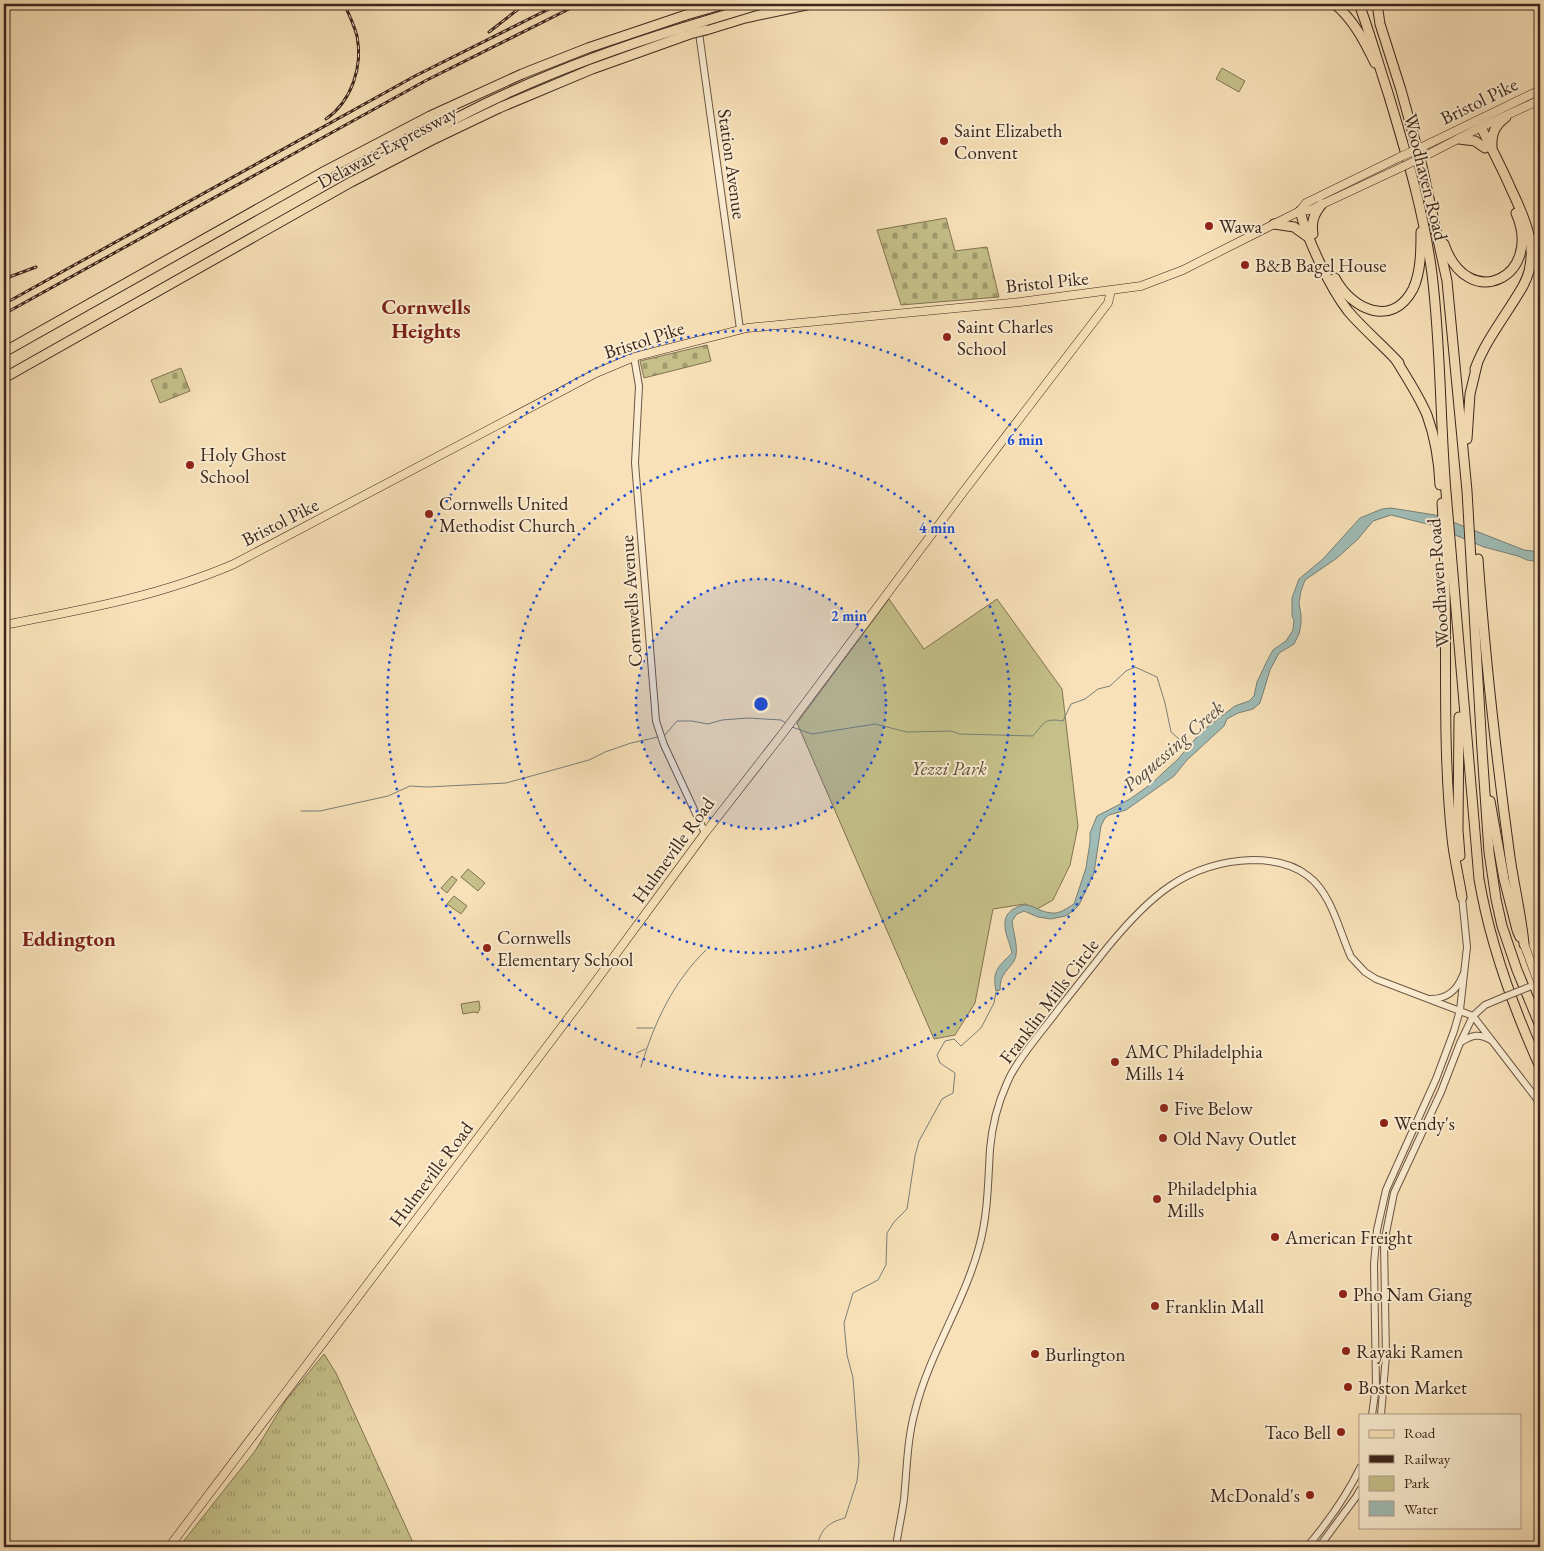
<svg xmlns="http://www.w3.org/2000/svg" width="1544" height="1551" font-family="'EB Garamond',serif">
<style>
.grass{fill:url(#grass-tufts);stroke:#827353}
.cemetery{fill:url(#cemetery-stones);stroke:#827353}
.green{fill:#c5c089;stroke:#827353}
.water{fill:#9fbcb6;stroke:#788079}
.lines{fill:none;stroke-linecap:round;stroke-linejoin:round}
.stream{stroke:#788079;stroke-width:1}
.minor-casing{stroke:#6c5544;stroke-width:8}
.major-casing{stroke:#3e261d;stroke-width:9}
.highway-casing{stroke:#3e261d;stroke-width:11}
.minor{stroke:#faecd1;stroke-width:6}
.major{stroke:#f8e1b8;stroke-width:8}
.highway{stroke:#f8e1b8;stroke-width:9}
.rail-casing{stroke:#3e261d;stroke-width:3}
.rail{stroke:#faecd1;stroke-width:1;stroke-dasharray:4;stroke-linecap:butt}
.minor-bridge-casing{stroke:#6c5544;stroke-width:8;stroke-linecap:butt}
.major-bridge-casing{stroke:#3e261d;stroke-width:9;stroke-linecap:butt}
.highway-bridge-casing{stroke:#3e261d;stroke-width:11;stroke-linecap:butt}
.minor-bridge{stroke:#faecd1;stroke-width:6}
.major-bridge{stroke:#f8e1b8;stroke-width:8}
.highway-bridge{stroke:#f8e1b8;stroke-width:9}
.ring{fill:none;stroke:#1d4ed8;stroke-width:2.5;stroke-dasharray:2.5 5}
.poi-dot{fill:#8f2418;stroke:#faecd1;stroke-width:2}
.labels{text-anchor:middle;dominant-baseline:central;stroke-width:4;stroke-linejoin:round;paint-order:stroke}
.street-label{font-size:19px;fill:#3e261d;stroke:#faecd1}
.poi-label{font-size:19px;fill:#3e261d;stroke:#faecd1;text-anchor:start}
.park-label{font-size:19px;font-style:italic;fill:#604c38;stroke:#faecd1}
.water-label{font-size:20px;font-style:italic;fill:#564c43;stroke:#faecd1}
.quarter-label{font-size:21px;font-weight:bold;fill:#7a1f14;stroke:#faecd1}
.centre{fill:#1d4ed8;stroke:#faecd1;stroke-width:2.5}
.ring-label{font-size:15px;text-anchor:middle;font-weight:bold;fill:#1d4ed8;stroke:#faecd1;stroke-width:4;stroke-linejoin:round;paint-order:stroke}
</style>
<defs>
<pattern id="grass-tufts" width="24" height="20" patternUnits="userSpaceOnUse" patternTransform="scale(1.25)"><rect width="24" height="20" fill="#c5c089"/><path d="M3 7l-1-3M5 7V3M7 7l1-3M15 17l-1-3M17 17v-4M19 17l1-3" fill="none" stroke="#a19c6f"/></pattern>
<pattern id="cemetery-stones" width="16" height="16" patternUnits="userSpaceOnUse" patternTransform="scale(1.25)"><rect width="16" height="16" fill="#c5c089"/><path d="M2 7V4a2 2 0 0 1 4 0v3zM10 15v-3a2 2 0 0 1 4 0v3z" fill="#a19c6f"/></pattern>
</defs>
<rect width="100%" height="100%" fill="#f8e1b8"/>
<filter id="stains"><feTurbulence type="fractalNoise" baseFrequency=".004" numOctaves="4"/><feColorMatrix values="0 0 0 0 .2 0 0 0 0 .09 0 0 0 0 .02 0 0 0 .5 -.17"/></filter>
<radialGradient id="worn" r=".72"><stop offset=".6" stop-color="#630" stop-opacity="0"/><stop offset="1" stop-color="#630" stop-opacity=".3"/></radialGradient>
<polygon class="grass" points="324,1354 336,1373 415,1547 179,1547 255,1451 286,1400"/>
<g class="cemetery">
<polygon points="946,218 955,251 987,247 999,297 901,305 877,230"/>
<polygon points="707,345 711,361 644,378 640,361"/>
<polygon points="181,368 190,391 160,403 151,380"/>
</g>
<g class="green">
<polygon points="1222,68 1245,81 1239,92 1216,79"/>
<polygon points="889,599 924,649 997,599 1062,689 1078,826 1070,865 1053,900 1037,909 1025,904 993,909 975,1003 955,1035 934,1039 797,723"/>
<polygon points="468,869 485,883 478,891 461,877"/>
<polygon points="452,876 457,880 447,893 441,888"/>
<polygon points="454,896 467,906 461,914 447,904"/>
<polygon points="479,1001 480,1008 478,1013 474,1012 463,1014 461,1004"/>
</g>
<path class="water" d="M1391 508 1435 515 1524 550 1540 552V562L1527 560 1518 556 1484 547 1431 525 1391 515 1373 521 1358 539 1337 558 1305 580 1301 591 1299 603 1301 615V624L1299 634 1294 644 1279 653 1270 670 1260 703 1253 709 1238 713 1227 719 1224 726 1187 760 1174 776 1126 810 1109 815 1105 818 1101 826 1094 873 1079 905 1073 911 1065 916 1051 919 1038 917 1024 911 1017 914 1012 921C1013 932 1020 951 1014 961 1006 973 1000 974 1000 990L996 991C992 971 998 967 1012 953 1010 943 1004 932 1005 923 1005 917 1008 913 1012 910 1030 898 1035 912 1052 913 1060 914 1067 908 1074 904L1086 868 1090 842V833L1097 816 1130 799 1151 784 1178 759 1202 731 1235 706 1249 701 1254 696 1257 682 1267 661 1273 650 1286 641 1293 630 1294 620 1292 616V598L1299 579 1323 559 1360 518 1382 509Z"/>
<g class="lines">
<g class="stream">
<path d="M792 727 812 734 875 724 907 732 951 731 960 734 1033 736C1045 722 1044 718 1063 721L1071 704 1085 699 1098 689 1110 686 1126 671 1135 667 1157 677 1165 703 1171 732 1188 747"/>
<polyline points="664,736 677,721 692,721 708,724 722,720 748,718 781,720 786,723"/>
<polyline points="301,811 320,811 388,796 410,786 427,787 506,783 589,760 605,752 631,743 658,737"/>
<polyline points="637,1028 653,1028"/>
<polyline points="637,1053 645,1049"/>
<path d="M641 1067C654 1023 673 982 706 950"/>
<polyline points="713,1547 733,1546 751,1547"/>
<path d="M817 1547C821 1529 827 1523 845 1518L857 1481 859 1461 853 1378 847 1355 844 1323 853 1293 878 1280 886 1265 887 1233 894 1222 907 1209 915 1156 919 1141 942 1099 953 1093 955 1073 940 1063 937 1055 945 1041 954 1039 961 1046 981 1028 994 1003 996 992"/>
</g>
<defs>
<g id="minor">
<polyline points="695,4 740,329"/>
<polyline points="634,357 639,386 635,463 656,721 664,745 705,833"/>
<path d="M1431 999C1448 999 1457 990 1463 975"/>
<path d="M1461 1042C1472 1035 1479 1033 1491 1040"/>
<polyline points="1372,1415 1376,1386 1374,1264 1377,1230 1386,1190 1436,1079 1454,1031 1460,1010 1467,947 1462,897"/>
<polyline points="1381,1415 1386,1356 1384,1243 1394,1193 1441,1092 1460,1043 1473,1016 1485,1005 1504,997"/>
<path d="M896 1547C898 1531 902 1515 904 1499 907 1469 907 1440 915 1411 929 1354 964 1303 979 1247 988 1215 988 1182 990 1149 992 1126 998 1103 1007 1083 1017 1059 1045 1028 1061 1006 1076 987 1091 968 1107 948 1147 899 1185 862 1252 860 1272 860 1292 863 1308 876 1332 894 1339 931 1351 957L1365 972 1376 979 1473 1016 1540 1103"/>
<path d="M1307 1547C1328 1522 1346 1497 1360 1468"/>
<polyline points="1319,1547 1356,1497 1360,1490"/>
</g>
<g id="major">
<polyline points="1422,147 1540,90"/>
<polyline points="1425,156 1481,127 1540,100"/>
<polyline points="1300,211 1310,210 1402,167"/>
<path d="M4 625C82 610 160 596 234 564L596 373 634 357 747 328 1020 302 1141 286 1183 270 1300 211 1306 203 1400 157"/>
<polyline points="1524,944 1540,987"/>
<polyline points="169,1547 582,1000 705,833 783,733 964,491 1108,303 1111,291"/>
</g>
<g id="highway">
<path d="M1335 4C1354 21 1364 40 1375 63"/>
<path d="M1359 4C1370 33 1378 63 1388 93 1406 153 1424 212 1432 274 1441 347 1440 420 1446 492 1457 621 1468 750 1479 879 1490 944 1513 1007 1540 1067"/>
<polyline points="1377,4 1380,24 1401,90 1422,166 1447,281 1467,491 1482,750 1489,852 1496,899 1502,926 1517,970 1540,1026"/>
<polyline points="707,9 724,4"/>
<polyline points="706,30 745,18 811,4"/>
<polyline points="1459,139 1475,141 1485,148"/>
<path d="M1492 148C1491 134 1495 125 1506 117"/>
<path d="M378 161C422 136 465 112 510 92 567 66 626 45 685 27"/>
<path d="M1300 211C1307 239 1330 288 1348 311 1363 329 1383 345 1399 363"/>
<polyline points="1274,224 1294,227 1308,237"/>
<path d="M1313 234C1311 221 1314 214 1322 204"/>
<path d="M1444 244C1468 314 1544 277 1516 213"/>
<path d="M1335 278C1351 309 1392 329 1413 289 1421 272 1421 250 1421 232"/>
<polyline points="4,352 325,171 430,116 522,74 588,48 686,15"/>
<path d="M1396 360C1407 378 1419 396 1427 415 1435 437 1439 462 1440 485"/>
<path d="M1475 369C1486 339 1507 314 1523 286 1541 253 1526 220 1511 189 1502 168 1491 148 1481 127"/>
<polyline points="4,378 351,182 432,140 499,108 592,69 690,34"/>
<polyline points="1467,439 1470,394 1477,365"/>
<path d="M1442 503C1450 614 1440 727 1452 838 1454 858 1459 878 1462 897"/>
<path d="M1478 559C1485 656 1496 754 1509 850 1513 882 1521 912 1524 944"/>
<polyline points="1459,717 1458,830 1460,856"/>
<polyline points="1490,801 1504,879 1517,930 1520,937"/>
</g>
</defs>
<use href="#minor" class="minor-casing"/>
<use href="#major" class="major-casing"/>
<use href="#highway" class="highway-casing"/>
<use href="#minor" class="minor"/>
<use href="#major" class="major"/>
<use href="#highway" class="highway"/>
<defs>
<g id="rail">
<polyline points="489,32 525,4"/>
<path d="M326 119C352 101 363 66 357 36 354 25 349 14 344 4"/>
<polyline points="4,279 36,267"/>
<polyline points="4,304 415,76 559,4"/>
<polyline points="4,314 425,81 579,4"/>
</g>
</defs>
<use href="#rail" class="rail-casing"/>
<use href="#rail" class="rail"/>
<defs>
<polyline id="minor-bridge" points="1504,997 1529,987"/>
<g id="major-bridge">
<polyline points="1400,157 1422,147"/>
<polyline points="1402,167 1425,156"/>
</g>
<g id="highway-bridge">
<polyline points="686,15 707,9"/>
<polyline points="685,27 761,4"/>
<polyline points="690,34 706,30"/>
</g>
</defs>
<use href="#minor-bridge" class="minor-bridge-casing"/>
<use href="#major-bridge" class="major-bridge-casing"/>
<use href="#highway-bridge" class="highway-bridge-casing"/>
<use href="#minor-bridge" class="minor-bridge"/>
<use href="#major-bridge" class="major-bridge"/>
<use href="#highway-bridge" class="highway-bridge"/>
</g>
<circle cx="761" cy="704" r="125" fill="#1d4ed8" fill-opacity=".12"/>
<g class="ring">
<circle cx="761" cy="704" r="125"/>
<circle cx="761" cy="704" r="249"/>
<circle cx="761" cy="704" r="374"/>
</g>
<g class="poi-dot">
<circle cx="944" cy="141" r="5"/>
<circle cx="1209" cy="226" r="5"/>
<circle cx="1245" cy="265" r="5"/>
<circle cx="947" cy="337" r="5"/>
<circle cx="190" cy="465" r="5"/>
<circle cx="429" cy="514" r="5"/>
<circle cx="487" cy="948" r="5"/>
<circle cx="1115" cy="1062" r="5"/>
<circle cx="1164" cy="1108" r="5"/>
<circle cx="1384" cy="1123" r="5"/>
<circle cx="1163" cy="1138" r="5"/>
<circle cx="1157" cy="1199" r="5"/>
<circle cx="1275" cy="1237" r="5"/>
<circle cx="1343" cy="1294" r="5"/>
<circle cx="1155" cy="1306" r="5"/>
<circle cx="1346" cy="1351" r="5"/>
<circle cx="1035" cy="1354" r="5"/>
<circle cx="1348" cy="1387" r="5"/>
<circle cx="1341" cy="1432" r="5"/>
<circle cx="1310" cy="1495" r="5"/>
</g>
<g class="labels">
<g class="street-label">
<text transform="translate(1479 101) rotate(-26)">Bristol Pike</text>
<text transform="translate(387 147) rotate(-28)">Delaware Expressway</text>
<text transform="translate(732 164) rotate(82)">Station Avenue</text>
<text transform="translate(1426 177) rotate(76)">Woodhaven Road</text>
<text transform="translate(1047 282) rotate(-6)">Bristol Pike</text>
<text transform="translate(644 340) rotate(-18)">Bristol Pike</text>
<text transform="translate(280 522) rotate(-27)">Bristol Pike</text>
<text transform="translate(1438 583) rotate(-94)">Woodhaven Road</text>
<text transform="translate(631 601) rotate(-94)">Cornwells Avenue</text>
<text transform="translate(673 850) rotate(-54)">Hulmeville Road</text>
<text transform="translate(1049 1001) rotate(-53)">Franklin Mills Circle</text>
<text transform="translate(431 1174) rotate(-53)">Hulmeville Road</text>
</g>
<g class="poi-label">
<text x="954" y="130">Saint Elizabeth<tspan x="954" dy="22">Convent</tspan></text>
<text x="1219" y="226">Wawa</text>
<text x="1255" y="265">B&amp;B Bagel House</text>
<text x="957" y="326">Saint Charles<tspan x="957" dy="22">School</tspan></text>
<text x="200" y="454">Holy Ghost<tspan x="200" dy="22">School</tspan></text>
<text x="439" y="503">Cornwells United<tspan x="439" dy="22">Methodist Church</tspan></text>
<text x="497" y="937">Cornwells<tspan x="497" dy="22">Elementary School</tspan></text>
<text x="1125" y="1051">AMC Philadelphia<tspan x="1125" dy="22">Mills 14</tspan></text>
<text x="1174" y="1108">Five Below</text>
<text x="1394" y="1123">Wendy's</text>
<text x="1173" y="1138">Old Navy Outlet</text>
<text x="1167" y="1188">Philadelphia<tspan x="1167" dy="22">Mills</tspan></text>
<text x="1285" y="1237">American Freight</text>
<text x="1353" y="1294">Pho Nam Giang</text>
<text x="1165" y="1306">Franklin Mall</text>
<text x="1356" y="1351">Rayaki Ramen</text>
<text x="1045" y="1354">Burlington</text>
<text x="1358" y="1387">Boston Market</text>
<text x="1331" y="1432" text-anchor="end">Taco Bell</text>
<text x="1300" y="1495" text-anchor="end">McDonald's</text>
</g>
<g class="park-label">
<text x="949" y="768">Yezzi Park</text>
</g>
<g class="water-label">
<text transform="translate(1173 746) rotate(-41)">Poquessing Creek</text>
</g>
<g class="quarter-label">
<text x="426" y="306">Cornwells<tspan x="426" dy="24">Heights</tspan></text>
<text x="69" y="938">Eddington</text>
</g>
</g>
<circle cx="761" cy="704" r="8" class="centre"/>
<g class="ring-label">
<text x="1025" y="445">6 min</text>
<text x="937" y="533">4 min</text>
<text x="849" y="621">2 min</text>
</g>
<rect width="1544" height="1551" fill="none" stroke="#f8e1b8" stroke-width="20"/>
<rect x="5" y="5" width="1534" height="1541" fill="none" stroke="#3e261d" stroke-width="2.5"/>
<rect x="10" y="10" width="1524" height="1531" fill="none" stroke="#3e261d"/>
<rect x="1359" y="1414" width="162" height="115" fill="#faecd1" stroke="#af9d89"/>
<rect x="1369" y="1430" width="25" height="8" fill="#f8e1b8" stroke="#af9d89"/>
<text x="1404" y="1438" font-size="15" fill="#3e261d">Road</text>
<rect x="1369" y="1455" width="25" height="8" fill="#3e261d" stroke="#af9d89"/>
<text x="1404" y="1464" font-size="15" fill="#3e261d">Railway</text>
<rect x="1369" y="1476" width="25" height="15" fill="#c5c089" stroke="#af9d89"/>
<text x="1404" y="1488" font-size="15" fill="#3e261d">Park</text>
<rect x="1369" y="1501" width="25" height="15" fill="#9fbcb6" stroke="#af9d89"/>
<text x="1404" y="1514" font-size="15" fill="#3e261d">Water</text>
<rect width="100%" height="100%" filter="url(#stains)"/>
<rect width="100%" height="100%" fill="url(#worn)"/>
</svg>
